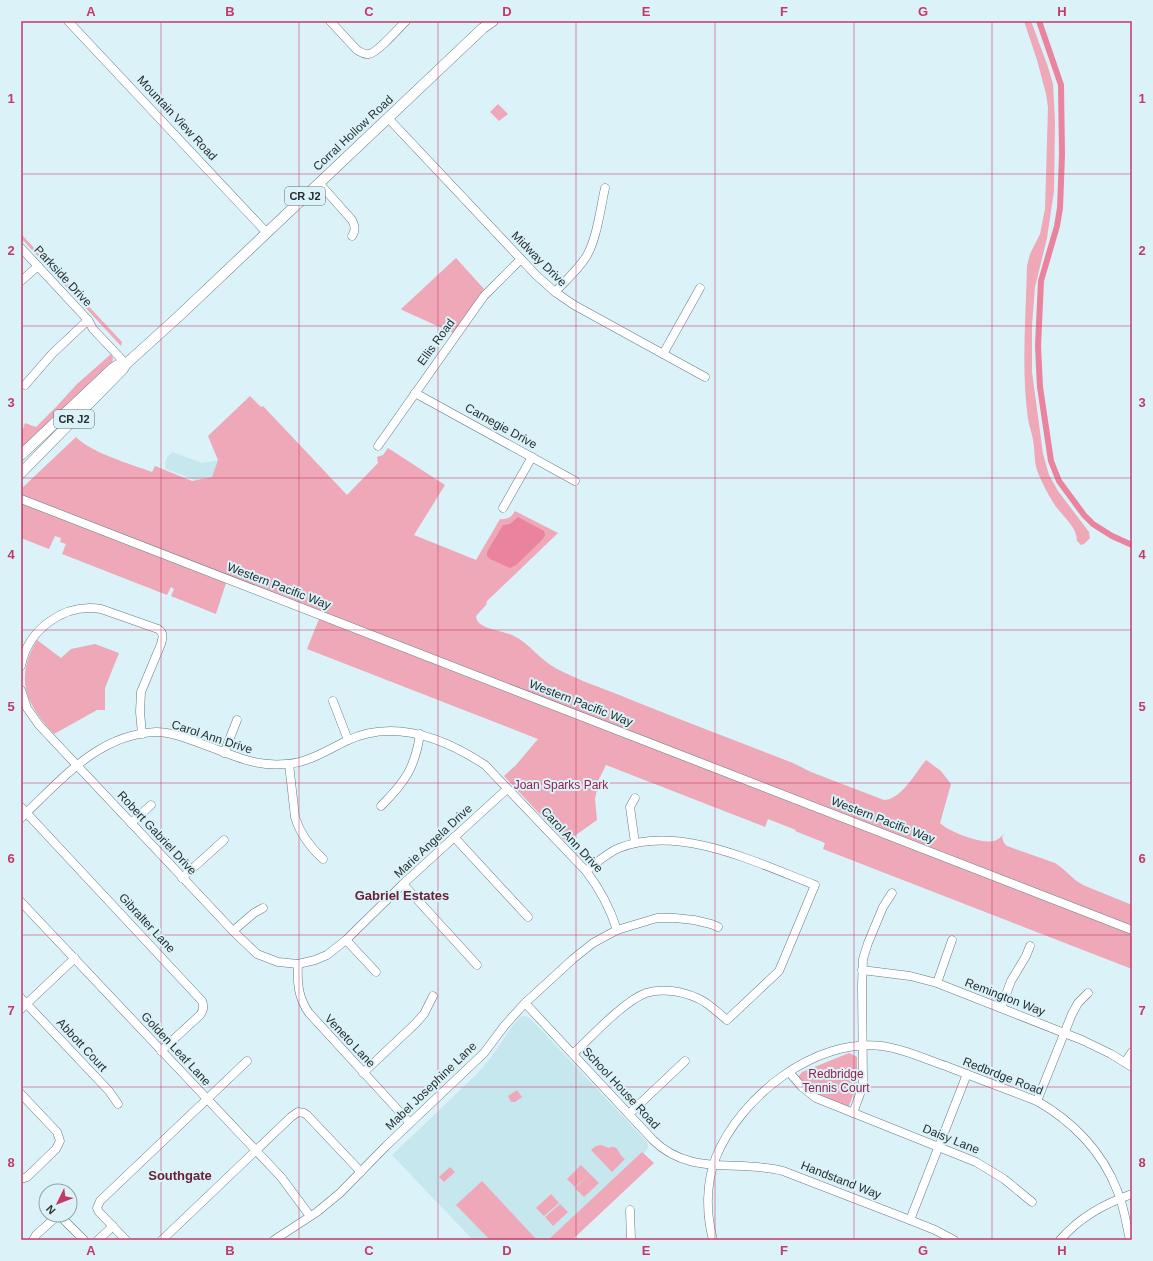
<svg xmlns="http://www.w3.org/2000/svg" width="1153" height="1261" font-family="Arial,sans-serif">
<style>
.built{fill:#c7e7ef}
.green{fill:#eea8b7}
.water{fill:#ea839d}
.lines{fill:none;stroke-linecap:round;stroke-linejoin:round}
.canal{stroke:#ea839d;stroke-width:6}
.minor-casing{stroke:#677c82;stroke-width:9}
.major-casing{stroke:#677c82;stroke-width:11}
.minor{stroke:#fff;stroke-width:8}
.major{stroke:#fff;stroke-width:10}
.grid{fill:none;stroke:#c53867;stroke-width:1;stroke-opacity:0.55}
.labels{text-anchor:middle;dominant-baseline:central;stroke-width:4;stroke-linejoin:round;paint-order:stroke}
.shield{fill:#daf2f8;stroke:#5c6a6d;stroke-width:1}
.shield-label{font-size:11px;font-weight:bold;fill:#262f31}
.street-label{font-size:12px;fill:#262f31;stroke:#daf2f8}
.park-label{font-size:12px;fill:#9a204c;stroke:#daf2f8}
.neighbourhood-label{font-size:13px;font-weight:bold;fill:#662237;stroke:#daf2f8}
.neatline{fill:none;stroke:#c53867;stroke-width:1.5}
.grid-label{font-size:13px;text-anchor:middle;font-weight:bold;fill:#c53867}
</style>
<rect width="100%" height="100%" fill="#daf2f8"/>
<g class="built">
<polygon points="173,452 202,463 218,460 212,477 195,480 166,469 165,462 168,456"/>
<polygon points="525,1016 530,1018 646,1141 648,1144 648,1148 644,1154 643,1152 548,1240 473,1240 392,1155 477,1074 492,1056 513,1025 520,1017"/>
</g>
<g class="green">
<path d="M1024 21H1031L1048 67 1053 84 1055 122 1054 191 1047 238 1035 287 1032 325V372L1043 454 1049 475 1058 491 1089 532 1090 538 1084 544 1081 545 1077 541C1077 528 1065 518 1057 508 1049 497 1042 483 1037 470 1034 460 1035 450 1033 440 1032 433 1029 426 1028 419 1021 368 1026 317 1027 266L1030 254 1040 234 1045 209 1048 107 1046 94 1037 60Z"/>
<polygon points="498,104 508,114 499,121 490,112"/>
<polygon points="21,234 122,342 121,346 21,238"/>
<polygon points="456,258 484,289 453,333 402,310 401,309"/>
<polygon points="111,354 113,358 112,364 21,450 21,428 23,429 25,423 36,427 56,407 77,384"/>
<path d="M250 396 261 407 263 406 347 495 378 463 377 457 383 455 388 448 445 485 414 535 476 560 500 519C507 520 512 517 515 511L558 533 487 601 486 605 476 616C476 630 504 630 514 636 530 644 540 660 557 669 580 681 605 689 629 699 684 721 739 742 793 763L811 772 884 800C901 800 916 772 926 760L941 771 951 784 940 823C949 832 981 844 994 841 998 840 1002 836 1005 833L1002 837 1004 843 1007 846 1055 863C1065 869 1072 879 1083 885L1132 905V927L21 496V489L76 437C91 453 131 464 152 472L155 466 192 481 212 477 218 460 208 436Z"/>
<polygon points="21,503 226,583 216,614 171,596 174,589 171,587 167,595 62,554 66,544 60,542 61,538 55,536 49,549 21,538"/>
<polygon points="319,619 1132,934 1132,969 823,849 825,843 795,831 796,830 768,819 765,827 606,765 599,779 595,799 597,820 566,842 504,776 516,765 538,739 307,649"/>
<path d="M37 640 61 658 71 649 95 644 119 653 105 688V710H97L54 734C26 704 14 679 37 640Z"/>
<polygon points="849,1053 857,1057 857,1083 849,1106 843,1106 813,1092 798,1077 802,1072"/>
<polygon points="517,1090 522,1097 515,1102 511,1102 508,1096"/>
<path d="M601 1145 609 1148C619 1143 618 1156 625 1159L612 1172 591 1150 596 1146Z"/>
<polygon points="642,1152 654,1163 572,1240 548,1240"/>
<polygon points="581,1165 590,1174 575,1187 567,1179"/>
<polygon points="450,1167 455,1172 444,1182 439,1177"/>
<polygon points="590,1174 599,1183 584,1197 575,1188"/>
<polygon points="482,1181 537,1240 490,1240 456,1205"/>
<polygon points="551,1194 559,1203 544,1216 536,1208"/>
<polygon points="560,1204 568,1212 553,1226 545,1217"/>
</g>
<polygon class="water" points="518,517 544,531 545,535 543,539 516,565 510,568 490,559 487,556 487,552 503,525 510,524"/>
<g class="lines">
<polyline class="canal" points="1039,21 1061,85 1062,155 1060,208 1057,226 1041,281 1038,346 1040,387 1051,461 1059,481 1084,515 1093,524 1112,536 1132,545"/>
<defs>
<g id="minor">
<polyline points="68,21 267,233"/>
<path d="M330 21 357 50C361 52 364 55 369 54 377 53 399 28 406 21"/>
<polyline points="388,118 536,275 555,292 574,305 705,377"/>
<path d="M319 183 352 220C355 226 356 230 352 236"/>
<polyline points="21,248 88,320 93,329 126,364"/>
<polyline points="21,281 38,266"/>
<path d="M555 292C565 281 577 271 586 257 597 239 600 210 605 188"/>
<polyline points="663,354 700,288"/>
<polyline points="25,385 52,354 88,320"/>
<polyline points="415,393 575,481"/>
<polyline points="378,446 484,296 521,259"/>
<polyline points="21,499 1132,930"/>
<polyline points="503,508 532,457"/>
<path d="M21 666C28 629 64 603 101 609L158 629C164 633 163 637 161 644L141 692 140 712 142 734"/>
<polyline points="21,690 27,708 39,725 233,931 257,954 278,962 298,964 315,960 327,955 346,940 403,884 507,789"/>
<polyline points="333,701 348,740"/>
<polyline points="224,753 237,720"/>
<path d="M289 764 295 817C300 834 310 847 323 859"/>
<polyline points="635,798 630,807 635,843"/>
<path d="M381 806C405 782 415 768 420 734"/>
<path d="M21 807 202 1001C204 1006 204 1010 200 1015L161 1051"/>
<path d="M21 818C60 781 98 734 156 732 172 732 188 739 202 744 234 755 252 767 287 764 307 763 328 750 346 741 394 718 444 738 485 765L586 871C600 889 610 908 617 930"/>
<polyline points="131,823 151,805"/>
<polyline points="454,837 528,917"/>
<polyline points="182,878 224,840"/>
<polyline points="403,884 477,965"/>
<polyline points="21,902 281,1177 310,1216"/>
<polyline points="233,931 254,913 263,908"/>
<polyline points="346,940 376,972"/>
<path d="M298 964C297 982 298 998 309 1013L410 1123"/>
<polyline points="862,970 910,976 937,983 1082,1040 1111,1054 1132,1067"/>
<polyline points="937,983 952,940"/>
<polyline points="21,998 109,1091 118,1104"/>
<path d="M525 1003 653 1140C690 1177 738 1159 783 1171L910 1220 935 1230 954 1240"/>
<polyline points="1001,1008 1011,981 1026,956 1030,946"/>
<polyline points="21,1009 75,958"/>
<path d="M573 1054C591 1037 624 1001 646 993 662 988 682 991 697 998 708 1002 718 1013 727 1020L779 971 815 885C757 863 680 824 619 848 607 853 596 863 586 871"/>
<polyline points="1125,1062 1132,1052"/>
<polyline points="789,1072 802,1087 816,1098 976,1162 1004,1179 1032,1202"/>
<polyline points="363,1073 415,1024 424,1014 433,996"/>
<polyline points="21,1094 57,1132 60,1141 56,1149 27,1177 21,1179"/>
<polyline points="1037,1101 1072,1014 1078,1003 1088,993"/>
<polyline points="853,1113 861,1091 863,1082 862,985 863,959 868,943 883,907 892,893"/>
<polyline points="629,1114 685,1061"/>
<polyline points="630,1210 631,1240"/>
<polyline points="910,1220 967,1074"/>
<polyline points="33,1240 36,1235 57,1216 62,1218 84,1240"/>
<polyline points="98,1240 113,1226"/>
<polyline points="126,1240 99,1212 97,1208 100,1201 247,1061"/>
<polyline points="162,1240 291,1117 298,1112 304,1113 307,1115 361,1172"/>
<polyline points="274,1240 317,1212 340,1193 386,1146 484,1053 505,1025 525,1003 573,959 593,943 617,930 657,918 675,918 694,920 711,924 718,927"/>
<path d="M713 1240C706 1213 706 1183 716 1157 741 1096 815 1038 882 1046 904 1049 925 1059 946 1066 976 1078 1006 1089 1037 1101 1072 1121 1102 1151 1117 1190 1124 1206 1126 1223 1130 1240"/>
<path d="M1060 1240C1080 1217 1104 1204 1132 1194"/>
</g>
<g id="major">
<polyline points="21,455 112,369 118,365 126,364"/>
<polyline points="21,473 123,369 126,364 179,316 483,28 493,21"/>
</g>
</defs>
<use href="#minor" class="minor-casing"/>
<use href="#major" class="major-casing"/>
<use href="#minor" class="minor"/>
<use href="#major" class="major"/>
</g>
<path class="grid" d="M161 21V1240M299 21V1240M438 21V1240M576 21V1240M715 21V1240M854 21V1240M992 21V1240M21 174H1132M21 326H1132M21 478H1132M21 630H1132M21 783H1132M21 935H1132M21 1087H1132"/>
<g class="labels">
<g class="shield">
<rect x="285" y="187" width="40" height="18" rx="3"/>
<rect x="54" y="410" width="40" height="18" rx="3"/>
</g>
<g class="shield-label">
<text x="305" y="196">CR J2</text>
<text x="74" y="419">CR J2</text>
</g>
<g class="street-label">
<text transform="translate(177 118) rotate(47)">Mountain View Road</text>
<text transform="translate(353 133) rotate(-43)">Corral Hollow Road</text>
<text transform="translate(539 259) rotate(45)">Midway Drive</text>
<text transform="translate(63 276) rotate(47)">Parkside Drive</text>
<text transform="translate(436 342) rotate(-54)">Ellis Road</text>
<text transform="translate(501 426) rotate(29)">Carnegie Drive</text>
<text transform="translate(279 586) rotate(21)">Western Pacific Way</text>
<text transform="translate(581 703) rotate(21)">Western Pacific Way</text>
<text transform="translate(212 737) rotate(18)">Carol Ann Drive</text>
<text transform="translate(883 820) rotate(21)">Western Pacific Way</text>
<text transform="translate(157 833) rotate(47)">Robert Gabriel Drive</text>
<text transform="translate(572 840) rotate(47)">Carol Ann Drive</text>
<text transform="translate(433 841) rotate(-43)">Marie Angela Drive</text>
<text transform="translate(147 923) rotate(47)">Gibralter Lane</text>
<text transform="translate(1005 997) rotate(21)">Remington Way</text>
<text transform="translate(350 1041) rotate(47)">Veneto Lane</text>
<text transform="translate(82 1045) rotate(47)">Abbott Court</text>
<text transform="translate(176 1049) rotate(47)">Golden Leaf Lane</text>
<text transform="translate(1003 1076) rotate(21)">Redbrdge Road</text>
<text transform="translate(431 1086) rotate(-44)">Mabel Josephine Lane</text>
<text transform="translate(621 1088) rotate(47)">School House Road</text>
<text transform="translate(951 1139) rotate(22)">Daisy Lane</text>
<text transform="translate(841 1180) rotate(21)">Handstand Way</text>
</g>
<g class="park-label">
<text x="561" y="785">Joan Sparks Park</text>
<text x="836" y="1074">Redbridge<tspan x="836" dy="14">Tennis Court</tspan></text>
</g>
<g class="neighbourhood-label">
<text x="402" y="895">Gabriel Estates</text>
<text x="180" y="1175">Southgate</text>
</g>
</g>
<rect width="1153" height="1261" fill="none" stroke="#daf2f8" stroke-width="44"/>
<g transform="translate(58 1203) rotate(227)"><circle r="19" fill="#daf2f8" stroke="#92a4a8"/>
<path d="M0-3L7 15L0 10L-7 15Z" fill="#c53867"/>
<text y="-6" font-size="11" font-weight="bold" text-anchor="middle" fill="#262f31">N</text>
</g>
<rect x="22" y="22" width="1109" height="1217" class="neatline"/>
<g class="grid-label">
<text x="91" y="16">A</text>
<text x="230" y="16">B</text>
<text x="369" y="16">C</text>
<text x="507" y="16">D</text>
<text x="646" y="16">E</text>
<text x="784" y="16">F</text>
<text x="923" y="16">G</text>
<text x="1062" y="16">H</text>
<text x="11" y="103">1</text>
<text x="1142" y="103">1</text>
<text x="11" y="255">2</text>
<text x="1142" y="255">2</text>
<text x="11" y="407">3</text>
<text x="1142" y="407">3</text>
<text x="11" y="559">4</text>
<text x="1142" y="559">4</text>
<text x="11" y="711">5</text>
<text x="1142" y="711">5</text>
<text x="11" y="863">6</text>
<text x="1142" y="863">6</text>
<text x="11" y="1015">7</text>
<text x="1142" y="1015">7</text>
<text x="11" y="1167">8</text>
<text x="1142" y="1167">8</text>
<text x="91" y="1255">A</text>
<text x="230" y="1255">B</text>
<text x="369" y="1255">C</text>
<text x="507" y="1255">D</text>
<text x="646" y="1255">E</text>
<text x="784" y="1255">F</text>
<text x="923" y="1255">G</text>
<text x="1062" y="1255">H</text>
</g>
</svg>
